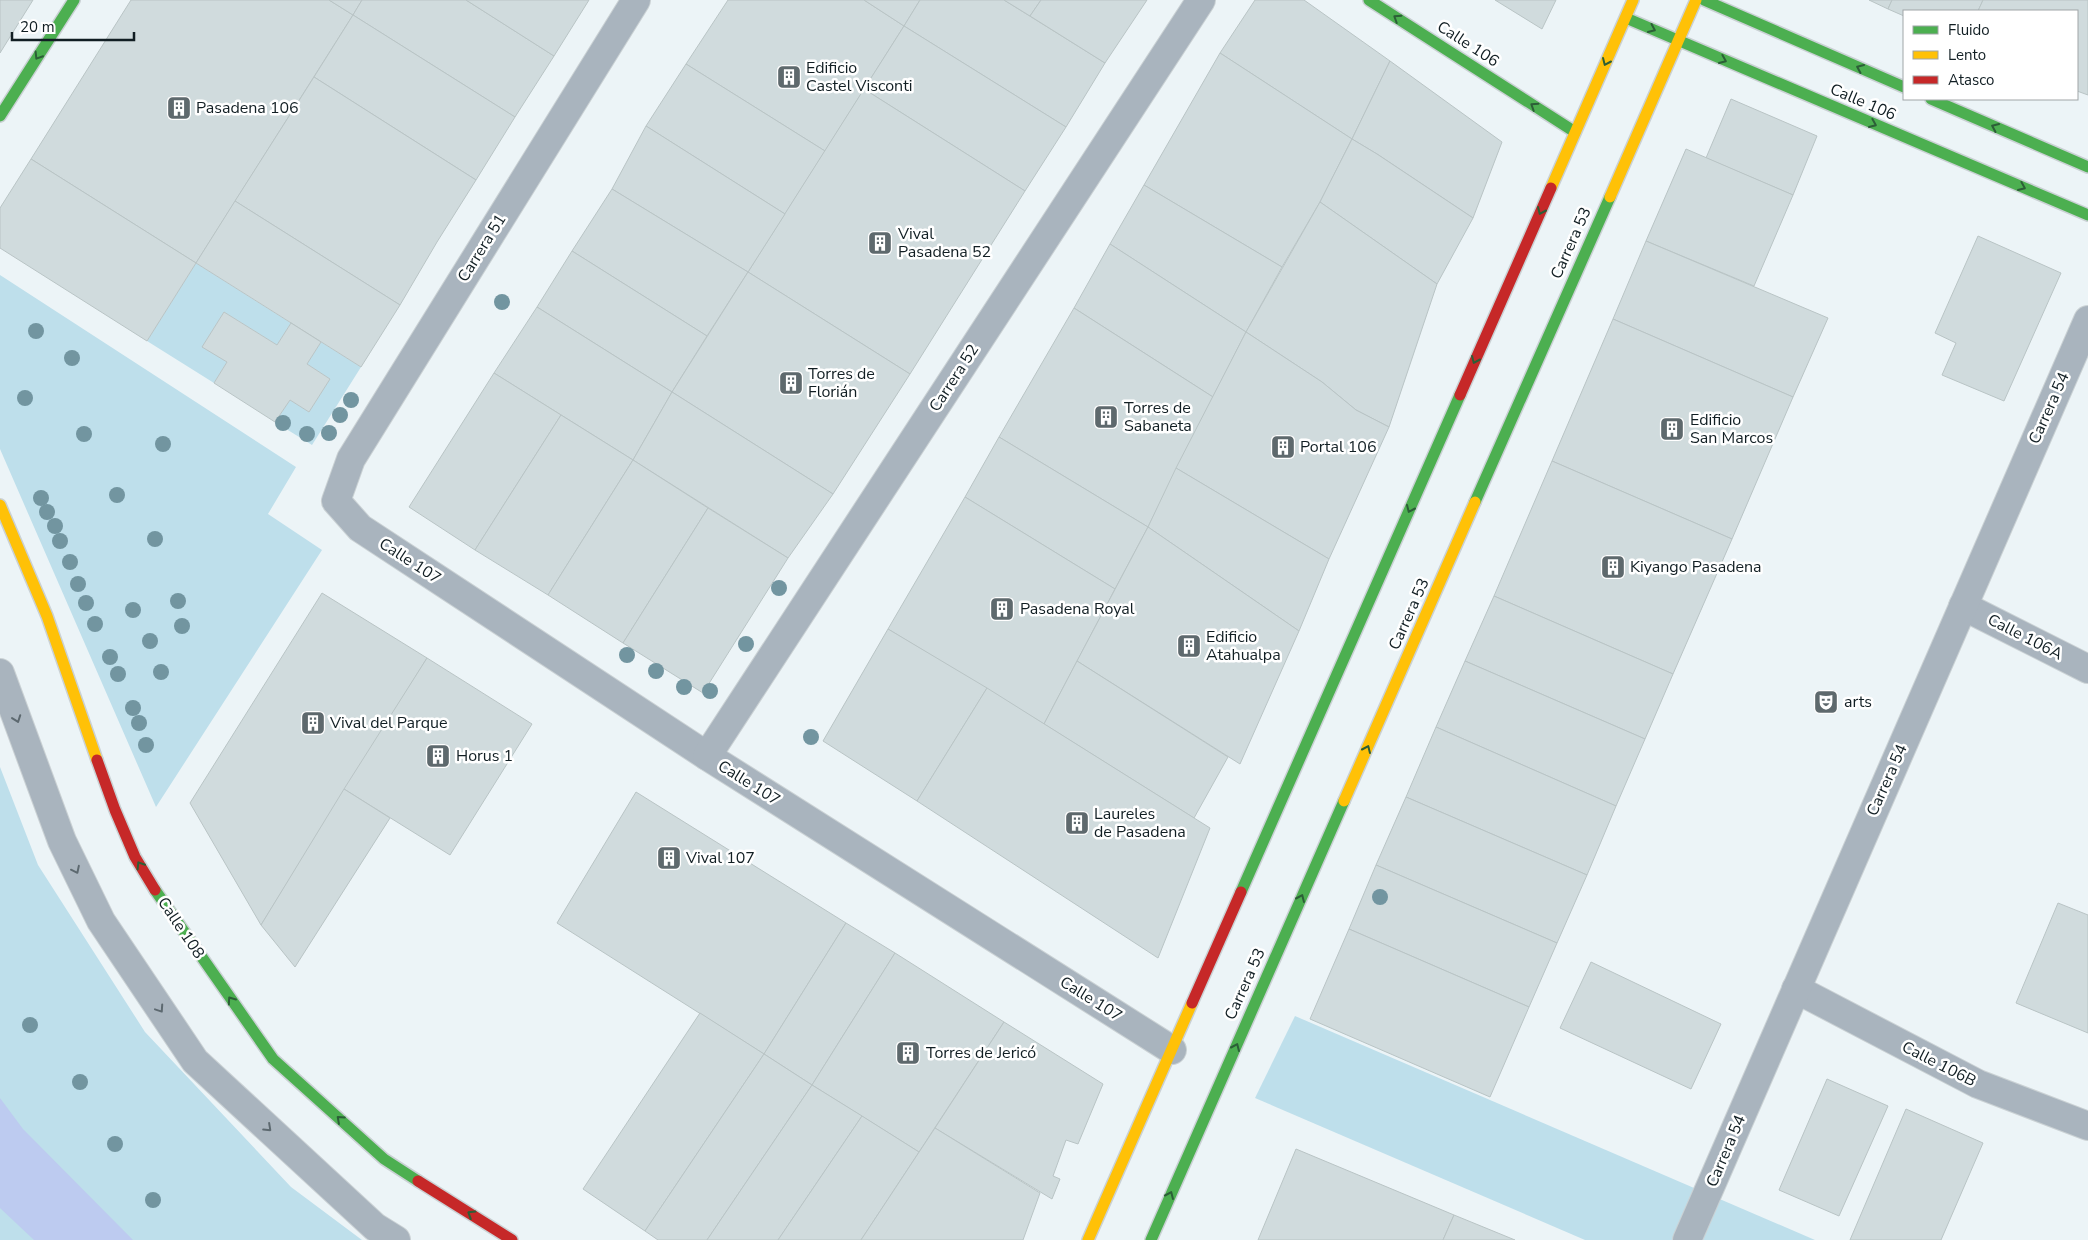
<svg xmlns="http://www.w3.org/2000/svg" width="2088" height="1240" font-family="'Nunito Sans',sans-serif">
<style>
.green{fill:#bedfeb}
.water{fill:#bdcbf0}
.building{fill:#d0dbdd;stroke:#b9c4c5}
.lines{fill:none;stroke-linecap:round;stroke-linejoin:round}
.street-casing{stroke:#cad1d4;stroke-width:30}
.fast-casing{stroke:#cad1d4;stroke-width:14}
.slow-casing{stroke:#cad1d4;stroke-width:14}
.jam-casing{stroke:#cad1d4;stroke-width:14}
.street{stroke:#a9b4be;stroke-width:28}
.fast{stroke:#4caf50;stroke-width:11}
.slow{stroke:#ffc107;stroke-width:11}
.jam{stroke:#c62828;stroke-width:11}
.tree{fill:#7295a0}
.oneway{stroke:#2c5f37}
.oneway2{stroke:#5d6970}
.labels{text-anchor:middle;dominant-baseline:central;stroke-width:5;stroke-linejoin:round;paint-order:stroke}
.street-label{font-size:16px;fill:#111e23;stroke:#fff}
.poi-label{font-size:16px;fill:#111e23;stroke:#fff;text-anchor:start}
</style>
<rect width="100%" height="100%" fill="#ecf4f7"/>
<g class="green">
<polygon points="196,263 291,323 277,345 224,312 203,346 227,362 214,383 147,341"/>
<polygon points="0,275 296,467 268,514 322,550 156,807 0,449"/>
<polygon points="321,342 361,367 312,445 275,422 290,400 309,412 330,379 307,364"/>
<polygon points="0,767 38,865 145,1032 291,1187 362,1240 0,1240"/>
<polygon points="1295,1016 1815,1240 1585,1240 1255,1098"/>
</g>
<polygon class="water" points="0,1098 23,1129 133,1240 34,1240 0,1208"/>
<g class="building">
<polygon points="0,0 33,0 0,53"/>
<polygon points="131,0 329,0 353,15 196,263 31,159"/>
<polygon points="329,0 362,0 353,15"/>
<polygon points="362,0 466,0 554,56 515,117 353,15"/>
<polygon points="466,0 589,0 554,56"/>
<polygon points="728,0 864,0 904,26 825,151 686,64"/>
<polygon points="864,0 920,0 904,26"/>
<polygon points="920,0 1004,0 1105,63 1066,127 904,26"/>
<polygon points="1004,0 1041,0 1030,16"/>
<polygon points="1041,0 1147,0 1105,63 1030,16"/>
<polygon points="1255,0 1304,0 1390,61 1352,139 1220,53"/>
<polygon points="1495,0 1556,0 1542,29"/>
<polygon points="1869,0 1892,0 1888,9"/>
<polygon points="1892,0 1983,0 1978,11 1904,11 1904,16 1888,9"/>
<polygon points="1983,0 2088,0 2088,95 2077,91 2077,11 1978,11"/>
<polygon points="353,15 515,117 476,180 314,77"/>
<polygon points="904,26 1066,127 1025,191 864,89"/>
<polygon points="1220,53 1352,139 1320,202 1282,267 1144,185"/>
<polygon points="1390,61 1502,142 1473,218 1377,154 1352,139"/>
<polygon points="686,64 825,151 785,214 646,126"/>
<polygon points="314,77 476,180 437,242 400,305 235,201"/>
<polygon points="864,89 1025,191 910,374 748,272"/>
<polygon points="1731,99 1817,136 1793,195 1706,158"/>
<polygon points="646,126 785,214 748,272 612,189"/>
<polygon points="1352,139 1377,154 1473,218 1437,284 1320,202"/>
<polygon points="1686,149 1793,195 1754,286 1646,241"/>
<polygon points="31,159 196,263 147,341 0,248 0,208"/>
<polygon points="1144,185 1282,267 1246,332 1110,244"/>
<polygon points="612,189 748,272 707,336 572,251"/>
<polygon points="235,201 400,305 361,367 196,263"/>
<polygon points="1320,202 1437,284 1389,427 1356,410 1322,382 1246,332"/>
<polygon points="1978,236 2061,273 2004,401 1942,375 1956,343 1935,333"/>
<polygon points="1646,241 1828,318 1793,397 1613,319"/>
<polygon points="1110,244 1246,332 1213,397 1074,308"/>
<polygon points="572,251 707,336 672,392 537,307"/>
<polygon points="748,272 910,374 833,494 672,392"/>
<polygon points="537,307 672,392 633,460 494,373"/>
<polygon points="1074,308 1213,397 1148,527 999,437"/>
<polygon points="224,312 277,345 291,323 321,342 307,364 330,379 309,412 290,400 275,422 214,383 227,362 202,347"/>
<polygon points="1613,319 1793,397 1732,539 1552,461"/>
<polygon points="1246,332 1322,382 1356,410 1389,427 1329,559 1176,468"/>
<polygon points="494,373 561,415 475,550 409,507"/>
<polygon points="672,392 833,494 788,558 633,460"/>
<polygon points="561,415 633,460 548,595 475,550"/>
<polygon points="999,437 1148,527 1115,589 965,497"/>
<polygon points="633,460 708,508 623,643 548,595"/>
<polygon points="1552,461 1732,539 1673,674 1494,596"/>
<polygon points="1176,468 1329,559 1299,631 1148,527"/>
<polygon points="965,497 1115,589 1044,724 888,629"/>
<polygon points="708,508 788,558 703,693 623,643"/>
<polygon points="1148,527 1299,631 1240,764 1077,661"/>
<polygon points="322,593 427,658 261,925 190,803"/>
<polygon points="1494,596 1673,674 1645,739 1465,661"/>
<polygon points="888,629 987,688 917,801 823,741"/>
<polygon points="427,658 532,724 450,855 344,789"/>
<polygon points="1077,661 1228,757 1194,818 1044,724"/>
<polygon points="1465,661 1645,739 1616,806 1436,727"/>
<polygon points="987,688 1210,828 1158,958 917,801"/>
<polygon points="1436,727 1616,806 1587,875 1406,797"/>
<polygon points="344,789 390,818 295,967 261,925"/>
<polygon points="636,792 846,923 764,1054 557,923"/>
<polygon points="1406,797 1587,875 1557,943 1376,865"/>
<polygon points="1376,865 1557,943 1529,1007 1349,929"/>
<polygon points="2058,903 2088,915 2088,1033 2016,1003"/>
<polygon points="846,923 895,953 812,1085 764,1054"/>
<polygon points="1349,929 1529,1007 1490,1097 1310,1019"/>
<polygon points="895,953 1004,1022 919,1152 812,1085"/>
<polygon points="1591,962 1721,1024 1691,1089 1560,1028"/>
<polygon points="700,1013 764,1054 645,1231 583,1189"/>
<polygon points="1004,1022 1103,1084 1078,1144 1066,1140 1053,1176 1060,1179 1052,1199 935,1128"/>
<polygon points="764,1054 812,1085 707,1240 658,1240 645,1231"/>
<polygon points="1827,1079 1888,1106 1839,1216 1779,1190"/>
<polygon points="812,1085 862,1116 778,1240 707,1240"/>
<polygon points="1906,1109 1983,1143 1941,1240 1850,1240"/>
<polygon points="862,1116 919,1152 861,1240 778,1240"/>
<polygon points="935,1128 1040,1193 1023,1240 861,1240"/>
<polygon points="1296,1149 1454,1215 1443,1240 1258,1240"/>
<polygon points="1454,1215 1515,1240 1443,1240"/>
</g>
<g class="lines">
<defs>
<g id="street">
<polyline points="636,0 351,459 336,501 360,528 707,756 1172,1050"/>
<polyline points="1963,606 2088,669"/>
<polyline points="0,673 62,841 101,921 195,1061 375,1227 396,1240"/>
<polyline points="707,756 1201,0"/>
<polyline points="1796,989 1978,1084 2088,1126"/>
<polyline points="1687,1240 2088,320"/>
</g>
<g id="fast">
<polyline points="1369,0 1575,132"/>
<polyline points="1704,0 1904,87"/>
<polyline points="1626,18 2088,215"/>
<polyline points="1931,99 2088,167"/>
<polyline points="0,116 74,0"/>
<polyline points="1475,502 1610,197"/>
<polyline points="155,890 273,1059 384,1159 418,1181"/>
<polyline points="1241,892 1460,395"/>
<polyline points="1151,1240 1344,801"/>
</g>
<g id="slow">
<polyline points="1551,188 1633,0"/>
<polyline points="1610,197 1696,0"/>
<polyline points="0,505 47,616 97,760"/>
<polyline points="1344,801 1475,502"/>
<polyline points="1088,1240 1192,1003"/>
</g>
<g id="jam">
<polyline points="1460,395 1551,188"/>
<polyline points="97,760 115,810 135,857 155,890"/>
<polyline points="1192,1003 1241,892"/>
<polyline points="418,1181 512,1240"/>
</g>
</defs>
<use href="#street" class="street-casing"/>
<use href="#fast" class="fast-casing"/>
<use href="#slow" class="slow-casing"/>
<use href="#jam" class="jam-casing"/>
<use href="#street" class="street"/>
<use href="#fast" class="fast"/>
<use href="#slow" class="slow"/>
<use href="#jam" class="jam"/>
</g>
<g class="tree">
<circle cx="502" cy="302" r="8"/>
<circle cx="36" cy="331" r="8"/>
<circle cx="72" cy="358" r="8"/>
<circle cx="25" cy="398" r="8"/>
<circle cx="351" cy="400" r="8"/>
<circle cx="340" cy="415" r="8"/>
<circle cx="283" cy="423" r="8"/>
<circle cx="329" cy="433" r="8"/>
<circle cx="84" cy="434" r="8"/>
<circle cx="307" cy="434" r="8"/>
<circle cx="163" cy="444" r="8"/>
<circle cx="117" cy="495" r="8"/>
<circle cx="41" cy="498" r="8"/>
<circle cx="47" cy="512" r="8"/>
<circle cx="55" cy="526" r="8"/>
<circle cx="155" cy="539" r="8"/>
<circle cx="60" cy="541" r="8"/>
<circle cx="70" cy="562" r="8"/>
<circle cx="78" cy="584" r="8"/>
<circle cx="779" cy="588" r="8"/>
<circle cx="178" cy="601" r="8"/>
<circle cx="86" cy="603" r="8"/>
<circle cx="133" cy="610" r="8"/>
<circle cx="95" cy="624" r="8"/>
<circle cx="182" cy="626" r="8"/>
<circle cx="150" cy="641" r="8"/>
<circle cx="746" cy="644" r="8"/>
<circle cx="627" cy="655" r="8"/>
<circle cx="110" cy="657" r="8"/>
<circle cx="656" cy="671" r="8"/>
<circle cx="161" cy="672" r="8"/>
<circle cx="118" cy="674" r="8"/>
<circle cx="684" cy="687" r="8"/>
<circle cx="710" cy="691" r="8"/>
<circle cx="133" cy="708" r="8"/>
<circle cx="139" cy="723" r="8"/>
<circle cx="811" cy="737" r="8"/>
<circle cx="146" cy="745" r="8"/>
<circle cx="1380" cy="897" r="8"/>
<circle cx="30" cy="1025" r="8"/>
<circle cx="80" cy="1082" r="8"/>
<circle cx="115" cy="1144" r="8"/>
<circle cx="153" cy="1200" r="8"/>
</g>
<defs><path id="oneway-chevron" d="M-2-3.5L2.5 0L-2 3.5" fill="none" stroke-width="1.6" stroke-linecap="round" stroke-linejoin="round" transform="scale(1.25)"/></defs>
<g class="oneway">
<use href="#oneway-chevron" transform="translate(1397 18) rotate(-147)"/>
<use href="#oneway-chevron" transform="translate(1652 29) rotate(24)"/>
<use href="#oneway-chevron" transform="translate(38 56) rotate(122)"/>
<use href="#oneway-chevron" transform="translate(1723 60) rotate(23)"/>
<use href="#oneway-chevron" transform="translate(1606 62) rotate(114)"/>
<use href="#oneway-chevron" transform="translate(1860 68) rotate(-156)"/>
<use href="#oneway-chevron" transform="translate(1534 106) rotate(-147)"/>
<use href="#oneway-chevron" transform="translate(1873 124) rotate(23)"/>
<use href="#oneway-chevron" transform="translate(1995 127) rotate(-156)"/>
<use href="#oneway-chevron" transform="translate(2022 187) rotate(23)"/>
<use href="#oneway-chevron" transform="translate(1541 211) rotate(114)"/>
<use href="#oneway-chevron" transform="translate(1475 360) rotate(114)"/>
<use href="#oneway-chevron" transform="translate(1410 509) rotate(114)"/>
<use href="#oneway-chevron" transform="translate(1367 749) rotate(-66)"/>
<use href="#oneway-chevron" transform="translate(140 865) rotate(-122)"/>
<use href="#oneway-chevron" transform="translate(1301 898) rotate(-66)"/>
<use href="#oneway-chevron" transform="translate(231 1000) rotate(-125)"/>
<use href="#oneway-chevron" transform="translate(1236 1047) rotate(-66)"/>
<use href="#oneway-chevron" transform="translate(340 1119) rotate(-138)"/>
<use href="#oneway-chevron" transform="translate(1170 1195) rotate(-66)"/>
<use href="#oneway-chevron" transform="translate(471 1214) rotate(-148)"/>
</g>
<g class="oneway2">
<use href="#oneway-chevron" transform="translate(17 719) rotate(70)"/>
<use href="#oneway-chevron" transform="translate(76 870) rotate(64)"/>
<use href="#oneway-chevron" transform="translate(160 1009) rotate(56)"/>
<use href="#oneway-chevron" transform="translate(268 1128) rotate(43)"/>
</g>
<defs>
<symbol id="building-square" viewBox="-11 -11 22 22"><rect x="-9" y="-9" width="18" height="18" rx="4" fill="#5e696d" stroke="#fff"/><path d="M-4-6H4V6H1V3H-1V6H-4ZM-2.5-4.3h1.7v1.8h-1.7ZM.8-4.3h1.7v1.8H.8ZM-2.5-1h1.7V.8h-1.7ZM.8-1h1.7V.8H.8Z" fill="#fff"/></symbol>
<symbol id="theatre-square" viewBox="-11 -11 22 22"><rect x="-9" y="-9" width="18" height="18" rx="4" fill="#5e696d" stroke="#fff"/><path d="M-5-5.5Q0-4 5-5.5V0Q5 5 0 6Q-5 5-5 0ZM-3.3-2.5H-1v1.5H-3.3ZM1-2.5H3.3v1.5H1ZM-2.8 1Q0 5.5 2.8 1Z" fill="#fff"/></symbol>
</defs>
<g fill-rule="evenodd">
<use href="#building-square" x="775" y="63" width="28" height="28"/>
<use href="#building-square" x="165" y="94" width="28" height="28"/>
<use href="#building-square" x="866" y="229" width="28" height="28"/>
<use href="#building-square" x="777" y="369" width="28" height="28"/>
<use href="#building-square" x="1092" y="403" width="28" height="28"/>
<use href="#building-square" x="1658" y="415" width="28" height="28"/>
<use href="#building-square" x="1269" y="433" width="28" height="28"/>
<use href="#building-square" x="1599" y="553" width="28" height="28"/>
<use href="#building-square" x="988" y="595" width="28" height="28"/>
<use href="#building-square" x="1175" y="632" width="28" height="28"/>
<use href="#theatre-square" x="1812" y="688" width="28" height="28"/>
<use href="#building-square" x="299" y="709" width="28" height="28"/>
<use href="#building-square" x="424" y="742" width="28" height="28"/>
<use href="#building-square" x="1063" y="809" width="28" height="28"/>
<use href="#building-square" x="655" y="844" width="28" height="28"/>
<use href="#building-square" x="894" y="1039" width="28" height="28"/>
</g>
<g class="labels">
<g class="street-label">
<text transform="translate(1468 44) rotate(33)">Calle 106</text>
<text transform="translate(1863 102) rotate(23)">Calle 106</text>
<text transform="translate(1571 243) rotate(-66)">Carrera 53</text>
<text transform="translate(482 248) rotate(-58)">Carrera 51</text>
<text transform="translate(954 378) rotate(-57)">Carrera 52</text>
<text transform="translate(2049 408) rotate(-66)">Carrera 54</text>
<text transform="translate(410 561) rotate(33)">Calle 107</text>
<text transform="translate(1409 614) rotate(-66)">Carrera 53</text>
<text transform="translate(2025 637) rotate(27)">Calle 106A</text>
<text transform="translate(1887 780) rotate(-66)">Carrera 54</text>
<text transform="translate(749 783) rotate(32)">Calle 107</text>
<text transform="translate(181 928) rotate(56)">Calle 108</text>
<text transform="translate(1245 984) rotate(-66)">Carrera 53</text>
<text transform="translate(1091 999) rotate(32)">Calle 107</text>
<text transform="translate(1939 1064) rotate(27)">Calle 106B</text>
<text transform="translate(1726 1151) rotate(-67)">Carrera 54</text>
</g>
<g class="poi-label">
<text x="806" y="68">Edificio<tspan x="806" dy="18">Castel Visconti</tspan></text>
<text x="196" y="108">Pasadena 106</text>
<text x="898" y="234">Vival<tspan x="898" dy="18">Pasadena 52</tspan></text>
<text x="808" y="374">Torres de<tspan x="808" dy="18">Florián</tspan></text>
<text x="1124" y="408">Torres de<tspan x="1124" dy="18">Sabaneta</tspan></text>
<text x="1690" y="420">Edificio<tspan x="1690" dy="18">San Marcos</tspan></text>
<text x="1300" y="447">Portal 106</text>
<text x="1630" y="567">Kiyango Pasadena</text>
<text x="1020" y="609">Pasadena Royal</text>
<text x="1206" y="637">Edificio<tspan x="1206" dy="18">Atahualpa</tspan></text>
<text x="1844" y="702">arts</text>
<text x="330" y="723">Vival del Parque</text>
<text x="456" y="756">Horus 1</text>
<text x="1094" y="814">Laureles<tspan x="1094" dy="18">de Pasadena</tspan></text>
<text x="686" y="858">Vival 107</text>
<text x="926" y="1053">Torres de Jericó</text>
</g>
</g>
<rect x="1903" y="10" width="175" height="90" fill="#ffffff" stroke="#a0a5a7"/>
<rect x="1913" y="26" width="25" height="8" fill="#4caf50" stroke="#a0a5a7"/>
<text x="1948" y="35" font-size="15" fill="#111e23">Fluido</text>
<rect x="1913" y="51" width="25" height="8" fill="#ffc107" stroke="#a0a5a7"/>
<text x="1948" y="60" font-size="15" fill="#111e23">Lento</text>
<rect x="1913" y="76" width="25" height="8" fill="#c62828" stroke="#a0a5a7"/>
<text x="1948" y="85" font-size="15" fill="#111e23">Atasco</text>
<path d="M12 32v8h122v-8" fill="none" stroke="#111e23" stroke-width="2.5"/>
<text x="20" y="32" font-size="15" fill="#111e23" stroke="#ffffff" stroke-width="4" paint-order="stroke">20 m</text>
</svg>
